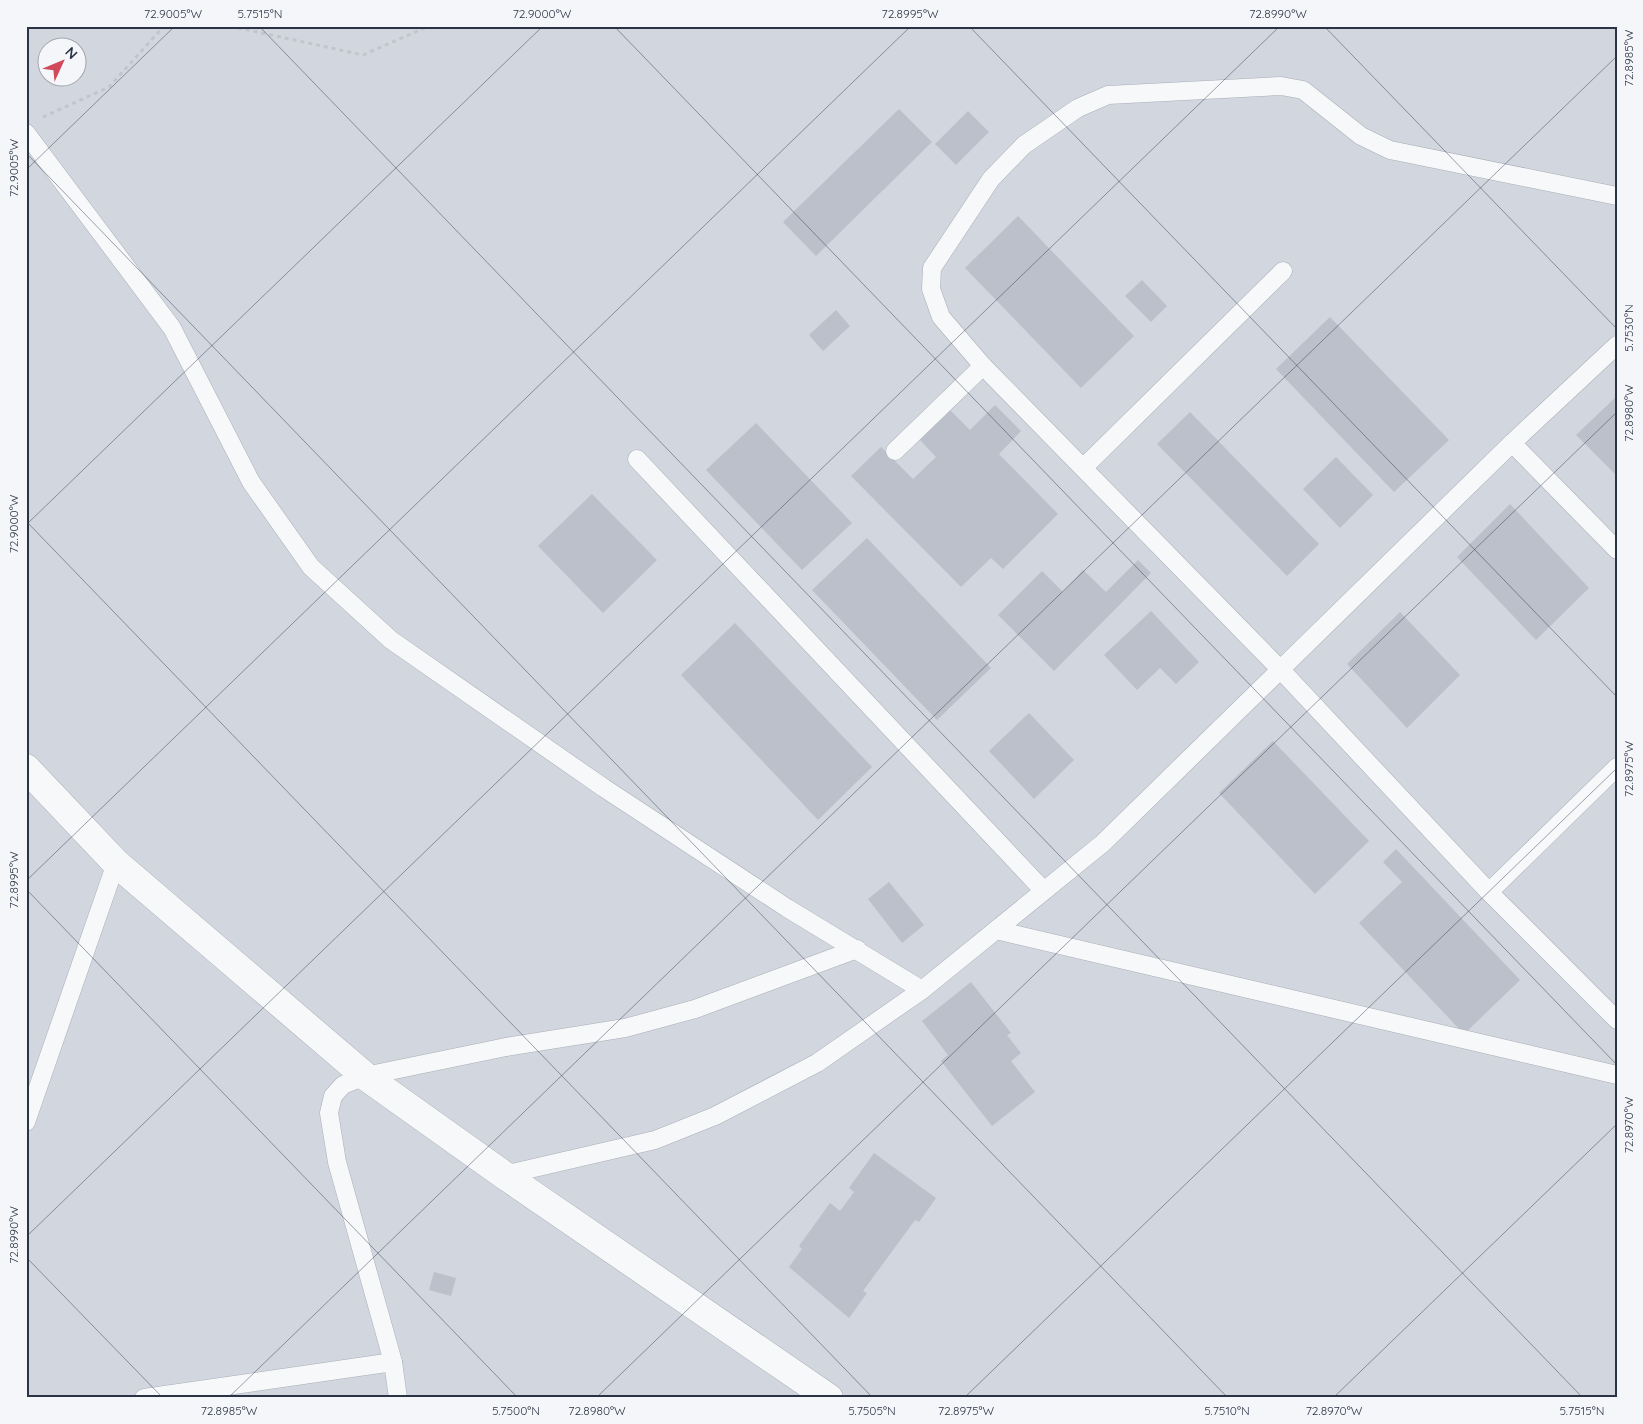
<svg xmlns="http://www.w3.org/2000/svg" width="1643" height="1424" font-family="Quicksand,sans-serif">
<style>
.built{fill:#d2d6de;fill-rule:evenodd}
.building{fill:#bbc0ca}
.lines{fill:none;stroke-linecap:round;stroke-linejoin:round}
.lane-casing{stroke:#a9aeb7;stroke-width:19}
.street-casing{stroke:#a9aeb7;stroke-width:29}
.path{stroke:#c2c5cb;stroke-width:3;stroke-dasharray:4 4;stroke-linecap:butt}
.lane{stroke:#f7f8fa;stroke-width:18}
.street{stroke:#f7f8fa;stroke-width:28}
.ticks{fill:none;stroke:#2b3445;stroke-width:1;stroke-opacity:0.45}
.neatline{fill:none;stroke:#2b3445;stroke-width:2}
.ticks-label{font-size:12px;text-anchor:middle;fill:#2b3445}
</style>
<rect width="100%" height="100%" fill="#e4e7ec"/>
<path class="built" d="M26 26H1617V1398H26ZM48 48H78V78H48Z"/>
<g class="building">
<polygon points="899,109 932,142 816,256 783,222"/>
<polygon points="968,111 989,132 956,165 935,144"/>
<polygon points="1018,216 1134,336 1081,388 965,268"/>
<polygon points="1142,280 1167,306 1151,322 1125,296"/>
<polygon points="836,310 850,326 823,351 809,335"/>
<polygon points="1330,317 1449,440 1394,492 1276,369"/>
<polygon points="1617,396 1617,476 1576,435"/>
<polygon points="995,405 1021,431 999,454 1058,514 1003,569 991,558 961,587 851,476 881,447 913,479 936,457 920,440 950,410 970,430"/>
<polygon points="1190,412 1319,544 1287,576 1157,444"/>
<polygon points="756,423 852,523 802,570 706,470"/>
<polygon points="1336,457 1373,495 1340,528 1303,489"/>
<polygon points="592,494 657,560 603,613 538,546"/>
<polygon points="1510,504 1589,588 1536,640 1457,557"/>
<polygon points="867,538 991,668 937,720 812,590"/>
<polygon points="1138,560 1151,573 1054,671 998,615 1042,571 1063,592 1083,570 1106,592"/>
<polygon points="1151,611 1199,662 1176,684 1160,668 1137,690 1104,655"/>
<polygon points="1400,612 1460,675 1407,728 1347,664"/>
<polygon points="735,623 872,767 818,820 681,675"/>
<polygon points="1029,713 1074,760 1034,799 989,751"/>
<polygon points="1273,741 1369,841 1315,894 1219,793"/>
<polygon points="1396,849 1520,980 1464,1034 1359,923 1402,882 1383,862"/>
<polygon points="889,882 924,925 902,943 868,899"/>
<polygon points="971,982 1011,1033 1007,1035 1021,1053 1011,1061 1035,1092 992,1126 941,1061 948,1055 922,1021"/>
<polygon points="874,1153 936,1198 919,1222 915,1220 863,1291 867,1293 849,1318 789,1267 802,1249 799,1246 830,1203 840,1211 854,1192 849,1188"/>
<polygon points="434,1272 456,1278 451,1296 429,1290"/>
</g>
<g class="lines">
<defs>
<g id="lane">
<polyline points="26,133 172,328 251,482 311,567 391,640 604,788 787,908 922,990"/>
<polyline points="1617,196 1390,150 1361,136 1303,90 1281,86 1108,95 1078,108 1024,145 991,179 932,268 931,289 941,317 983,366 1280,669 1489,892 1617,1020"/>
<polyline points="1512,443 1617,550"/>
<polyline points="895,451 983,366"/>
<polyline points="637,459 1044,891"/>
<polyline points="1084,467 1283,271"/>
<polyline points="1489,892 1617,767"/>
<polyline points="996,930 1617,1075"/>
<polyline points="26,1122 116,863"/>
<polyline points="504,1175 655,1140 715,1116 817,1063 922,990 1103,843 1512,443 1617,345"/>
<polyline points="144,1398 393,1362"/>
<polyline points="398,1398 393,1362 337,1162 329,1113 333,1096 343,1085 365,1076 506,1047 625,1028 695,1009 857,949"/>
</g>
<polyline id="street" points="26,768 116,863 365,1076 504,1175 829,1398"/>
</defs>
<use href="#lane" class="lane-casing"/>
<use href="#street" class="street-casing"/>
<g class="path">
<polyline points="230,26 363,55 429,26"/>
<polyline points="43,117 109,87 164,26"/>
</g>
<use href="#lane" class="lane"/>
<use href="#street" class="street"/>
</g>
<path class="ticks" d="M259 26 1583 1398M614 26 1617 1065M969 26 1617 697M1324 26 1617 329M26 153 1228 1398M26 170 175 26M26 521 873 1398M26 525 543 26M26 881 911 26M26 889 518 1398M26 1237 1280 26M26 1257 163 1398M228 1398 1617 56M596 1398 1617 412M964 1398 1617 768M1333 1398 1617 1124"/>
<rect width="1643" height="1424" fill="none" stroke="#f4f6f9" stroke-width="55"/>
<g transform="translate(62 62) rotate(46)"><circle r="24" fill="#f4f6f9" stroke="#a4a8b1"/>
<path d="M0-4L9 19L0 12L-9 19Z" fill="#d1495b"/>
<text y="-8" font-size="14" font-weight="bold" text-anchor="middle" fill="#2b3445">N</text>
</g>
<rect x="28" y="28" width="1588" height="1368" class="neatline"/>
<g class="ticks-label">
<text x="173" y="18">72.9005°W</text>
<text x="260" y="18">5.7515°N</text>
<text x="542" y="18">72.9000°W</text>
<text x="910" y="18">72.8995°W</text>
<text x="1278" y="18">72.8990°W</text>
<text transform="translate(1629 58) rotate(-90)" y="4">72.8985°W</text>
<text transform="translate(14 168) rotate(-90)" y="4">72.9005°W</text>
<text transform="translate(1629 328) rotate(-90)" y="4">5.7530°N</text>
<text transform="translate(1629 413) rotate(-90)" y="4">72.8980°W</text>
<text transform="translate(14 524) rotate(-90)" y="4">72.9000°W</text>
<text transform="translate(1629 769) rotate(-90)" y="4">72.8975°W</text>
<text transform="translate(14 880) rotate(-90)" y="4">72.8995°W</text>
<text transform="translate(1629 1125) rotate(-90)" y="4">72.8970°W</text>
<text transform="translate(14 1235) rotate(-90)" y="4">72.8990°W</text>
<text x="229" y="1415">72.8985°W</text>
<text x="516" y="1415">5.7500°N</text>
<text x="597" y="1415">72.8980°W</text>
<text x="872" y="1415">5.7505°N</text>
<text x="966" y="1415">72.8975°W</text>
<text x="1227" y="1415">5.7510°N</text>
<text x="1334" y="1415">72.8970°W</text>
<text x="1582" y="1415">5.7515°N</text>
</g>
</svg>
